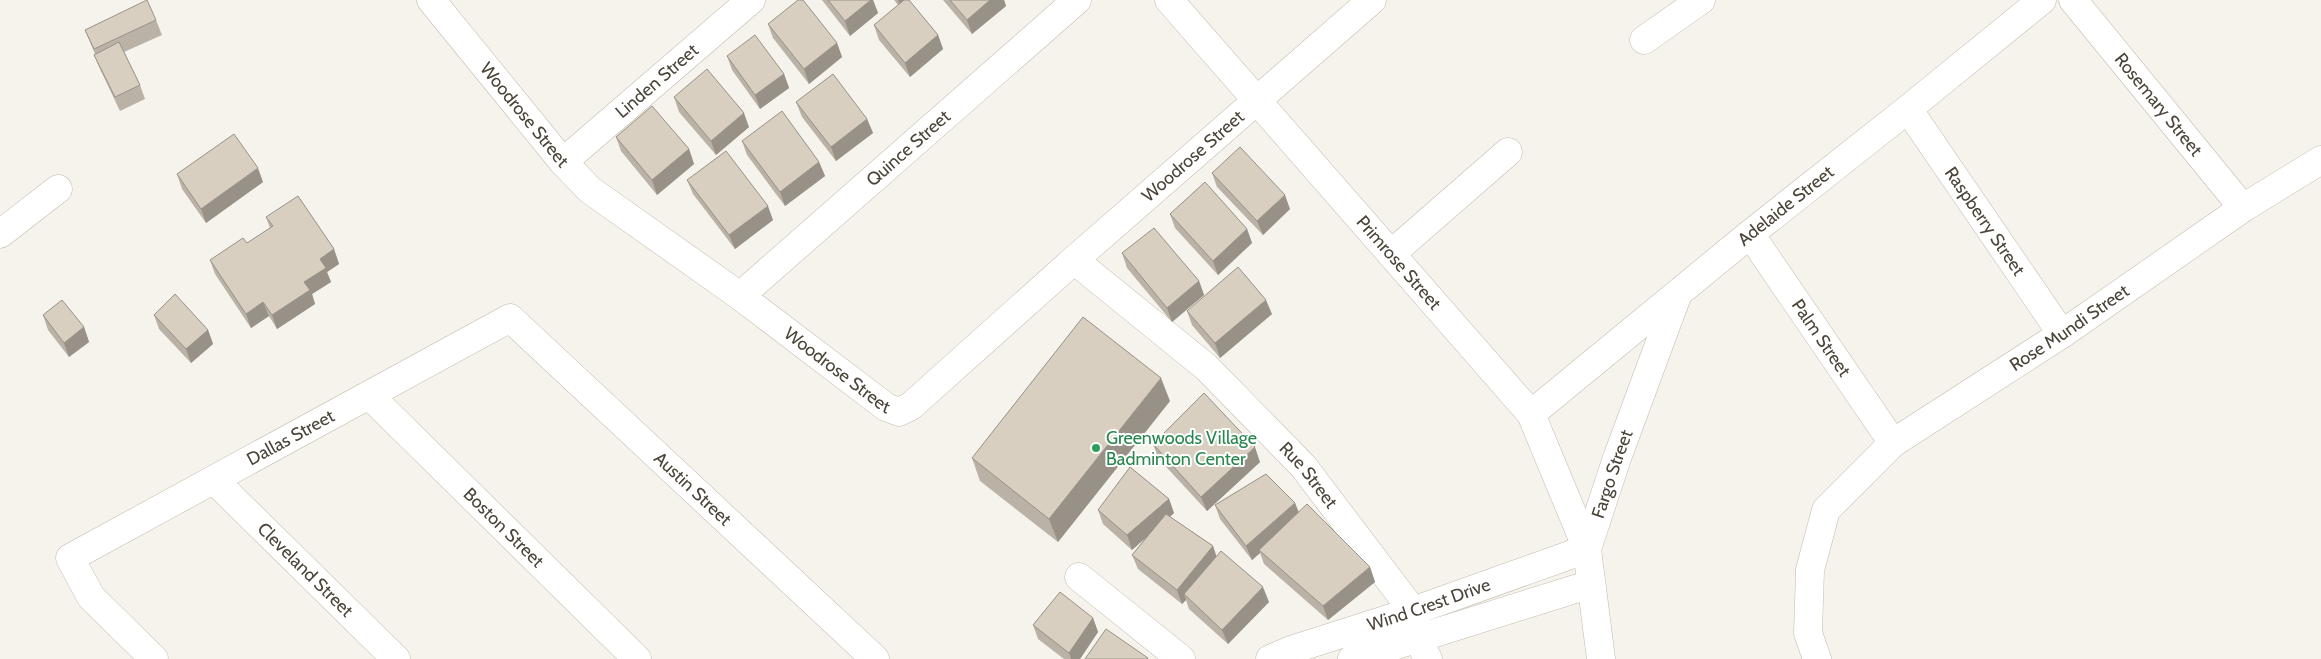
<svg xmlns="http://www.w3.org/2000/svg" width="2321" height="659" font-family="Cabin,sans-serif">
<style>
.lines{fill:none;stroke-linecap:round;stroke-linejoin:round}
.minor-casing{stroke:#c2bbae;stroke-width:29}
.minor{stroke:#fff;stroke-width:28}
.wall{fill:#bab2a6}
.shaded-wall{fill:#979187}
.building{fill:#d8cfc1;stroke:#979187}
.leisure-dot{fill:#2e9e5b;stroke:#fff;stroke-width:2}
.labels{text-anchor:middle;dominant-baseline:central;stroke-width:4;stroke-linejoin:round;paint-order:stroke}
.street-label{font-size:18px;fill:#4b4439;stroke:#fff}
.leisure-label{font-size:18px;fill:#27864d;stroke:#fff;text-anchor:start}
</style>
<rect width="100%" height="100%" fill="#f6f3ec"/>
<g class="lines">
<defs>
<g id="minor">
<path id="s1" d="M431 0 563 162 590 190 740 296 886 407 899 412 911 406 1074 260 1372 0"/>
<path id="s2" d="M1169 0 1531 414 1587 549"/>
<path id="s3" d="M2073 0 2243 208"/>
<polyline points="1644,40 1701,0"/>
<path id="s4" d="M1908 109 2062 334"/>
<path id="s5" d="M563 162 751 0"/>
<polyline points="0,234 58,189"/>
<path id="s6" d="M1750 234 1893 443"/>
<polyline points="1391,254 1508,152"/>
<path id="s7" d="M1074 260 1206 367 1303 466 1413 611 1425 654 1428 659"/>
<path id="s8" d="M740 296 1077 0"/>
<path id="s9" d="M369 395 637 659"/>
<path id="s10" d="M1531 414 1750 234 1908 109 2042 0"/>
<path id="s11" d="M214 480 396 659"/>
<polyline points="1079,577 1181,659"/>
<path id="s12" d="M154 659 91 597 70 558 510 318 875 659"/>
<path id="s13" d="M1270 659 1291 650 1413 611 1587 549"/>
<polyline points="1352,659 1591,584"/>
<path id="s14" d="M1601 659 1587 549 1617 458 1677 296"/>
<path id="s15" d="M1817 659 1808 633 1810 570 1826 510 1893 443 2062 334 2243 208 2321 160"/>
</g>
</defs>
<use href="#minor" class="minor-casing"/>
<use href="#minor" class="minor"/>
</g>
<g class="wall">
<polygon points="822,0 873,0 878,13 850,36"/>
<polygon points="894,0 910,0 909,1 938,35 943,49 910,77 879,40 874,25 898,5"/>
<polygon points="943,0 1004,0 1006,6 972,34"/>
<polygon points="156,20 162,35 124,52 140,85 145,99 120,111 100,69 94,55 95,54 85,30"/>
<polygon points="768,24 837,43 842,57 809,84 773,38"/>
<polygon points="727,56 784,74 789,88 760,109 732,70"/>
<polygon points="674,97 749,127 716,155 679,112"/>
<polygon points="796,102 867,119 873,133 836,161 802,117"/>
<polygon points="616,137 689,149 694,164 657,195 621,151"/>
<polygon points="742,141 819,162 825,176 785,206 747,155"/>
<polygon points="1212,173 1290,209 1263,235 1217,187"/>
<polygon points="177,174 263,182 206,223 182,189"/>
<polygon points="687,180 773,220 735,249 693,194"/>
<polygon points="1170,214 1247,229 1252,243 1218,275 1175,228"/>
<polygon points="266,217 334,249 339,264 327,272 331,282 312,294 315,304 277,329 269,316 251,328 215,274 210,260 247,243 270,228"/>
<polygon points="1122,253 1199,281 1204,295 1172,322 1127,268"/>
<polygon points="1187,311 1272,314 1220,358 1192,325"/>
<polygon points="43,315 84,327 89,342 69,357 48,330"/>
<polygon points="154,315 208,330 213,344 191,363 159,329"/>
<polygon points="1170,401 1058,542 980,481 972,458"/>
<polygon points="1153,444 1260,462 1207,511 1158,458"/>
<polygon points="1169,499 1174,513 1170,517 1213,546 1216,556 1269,602 1228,644 1189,609 1186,600 1182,604 1138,569 1132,555 1147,536 1132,550 1103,524 1098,510"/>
<polygon points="1295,503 1299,512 1370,567 1375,582 1328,620 1264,564 1260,553 1252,560 1220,519 1215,505"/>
<polygon points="1093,618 1098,632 1080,659 1064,659 1038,639 1033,625"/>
</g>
<g class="shaded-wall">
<polygon points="871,0 873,0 878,13 850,36 845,21"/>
<polygon points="898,0 910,0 901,8"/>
<polygon points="990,0 1004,0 1006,6 972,34 967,20"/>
<polygon points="938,35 943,49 910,77 905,63"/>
<polygon points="837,43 842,57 809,84 804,69"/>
<polygon points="784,74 789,88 760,109 755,95"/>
<polygon points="744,113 749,127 716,155 711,141"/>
<polygon points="867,119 873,133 836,161 831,147"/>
<polygon points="689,149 694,164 657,195 652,180"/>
<polygon points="819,162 825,176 785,206 780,192"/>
<polygon points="258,168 263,182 206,223 201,209"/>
<polygon points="1285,195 1290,209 1263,235 1257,221"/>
<polygon points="768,206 773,220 735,249 729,235"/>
<polygon points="1247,229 1252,243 1218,275 1213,261"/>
<polygon points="334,249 339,264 327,272 331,282 312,294 315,304 277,329 272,315 304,282 320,259"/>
<polygon points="1199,281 1204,295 1172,322 1167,308"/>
<polygon points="1266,300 1272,314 1220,358 1215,343"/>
<polygon points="263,302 269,316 251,328 246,314"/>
<polygon points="84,327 89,342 69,357 64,343"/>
<polygon points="208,330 213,344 191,363 186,349"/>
<polygon points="1161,378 1170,401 1058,542 1049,519"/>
<polygon points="1255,447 1260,462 1207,511 1201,497"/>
<polygon points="1169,499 1174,513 1132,550 1127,535"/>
<polygon points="1295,503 1300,517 1259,550 1260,553 1252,560 1246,546"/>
<polygon points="1213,546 1218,561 1184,594 1186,600 1182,604 1177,590"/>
<polygon points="1370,567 1375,582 1328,620 1323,606"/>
<polygon points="1263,587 1269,602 1228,644 1222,630"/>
<polygon points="1093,618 1098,632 1080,659 1071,659 1069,653"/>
</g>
<g class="building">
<polygon points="147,0 156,20 94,49 85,30"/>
<polygon points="798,0 803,0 837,43 804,69 768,24"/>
<polygon points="828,0 871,0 845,21"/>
<polygon points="904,0 909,0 938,35 905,63 874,25"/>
<polygon points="950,0 990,0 967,20"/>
<polygon points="755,35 784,74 755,95 727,56"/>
<polygon points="119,42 140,85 115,97 94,55"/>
<polygon points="707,69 744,113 711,141 674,97"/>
<polygon points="833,74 867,119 831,147 796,102"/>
<polygon points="652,106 689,149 652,180 616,137"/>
<polygon points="782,111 819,162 780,192 742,141"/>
<polygon points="234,134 258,168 201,209 177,174"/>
<polygon points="1240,147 1285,195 1257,221 1212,173"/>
<polygon points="726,151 768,206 729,235 687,180"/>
<polygon points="1205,182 1247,229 1213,261 1170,214"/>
<polygon points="298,196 334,249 320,259 326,268 304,282 310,290 272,315 263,302 246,314 210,260 243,238 247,243 273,226 266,217"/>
<polygon points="1154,228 1199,281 1167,308 1122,253"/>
<polygon points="1238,267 1266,300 1215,343 1187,311"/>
<polygon points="175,294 208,330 186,349 154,315"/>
<polygon points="62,300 84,327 64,343 43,315"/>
<polygon points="1083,317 1161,378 1049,519 972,458"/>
<polygon points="1204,393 1255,447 1201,497 1153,444"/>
<polygon points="1130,467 1169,499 1127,535 1098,510"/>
<polygon points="1266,474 1295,503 1246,546 1215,505"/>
<polygon points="1307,504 1370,567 1323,606 1259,550"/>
<polygon points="1166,514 1213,546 1177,590 1132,555"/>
<polygon points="1221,551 1263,587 1222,630 1184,594"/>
<polygon points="1060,592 1093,618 1069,653 1033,625"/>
<polygon points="1106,629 1148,658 1147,659 1085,659"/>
</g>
<circle class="leisure-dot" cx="1096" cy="448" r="5"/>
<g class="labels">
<g class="street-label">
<text stroke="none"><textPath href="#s5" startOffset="124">Linden Street</textPath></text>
<text stroke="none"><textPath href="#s3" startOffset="135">Rosemary Street</textPath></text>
<text stroke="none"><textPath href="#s1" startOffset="148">Woodrose Street</textPath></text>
<text stroke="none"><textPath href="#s8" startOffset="224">Quince Street</textPath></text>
<text stroke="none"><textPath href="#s1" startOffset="1019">Woodrose Street</textPath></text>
<text stroke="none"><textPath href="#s10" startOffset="329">Adelaide Street</textPath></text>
<text stroke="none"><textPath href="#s4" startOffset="136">Raspberry Street</textPath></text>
<text stroke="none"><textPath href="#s2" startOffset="349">Primrose Street</textPath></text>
<text stroke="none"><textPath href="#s15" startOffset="458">Rose Mundi Street</textPath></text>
<text stroke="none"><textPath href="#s6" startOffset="126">Palm Street</textPath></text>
<text stroke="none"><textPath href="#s1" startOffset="554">Woodrose Street</textPath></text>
<text stroke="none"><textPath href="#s12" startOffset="384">Dallas Street</textPath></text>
<text stroke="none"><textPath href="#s14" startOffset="190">Fargo Street</textPath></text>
<text stroke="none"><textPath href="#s7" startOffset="319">Rue Street</textPath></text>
<text stroke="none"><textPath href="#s12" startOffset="884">Austin Street</textPath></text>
<text stroke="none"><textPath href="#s9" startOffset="189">Boston Street</textPath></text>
<text stroke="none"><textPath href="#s11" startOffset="128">Cleveland Street</textPath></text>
<text stroke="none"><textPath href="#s13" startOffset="168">Wind Crest Drive</textPath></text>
</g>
<g class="leisure-label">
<text x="1106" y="438">Greenwoods Village<tspan x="1106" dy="21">Badminton Center</tspan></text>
</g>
</g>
</svg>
